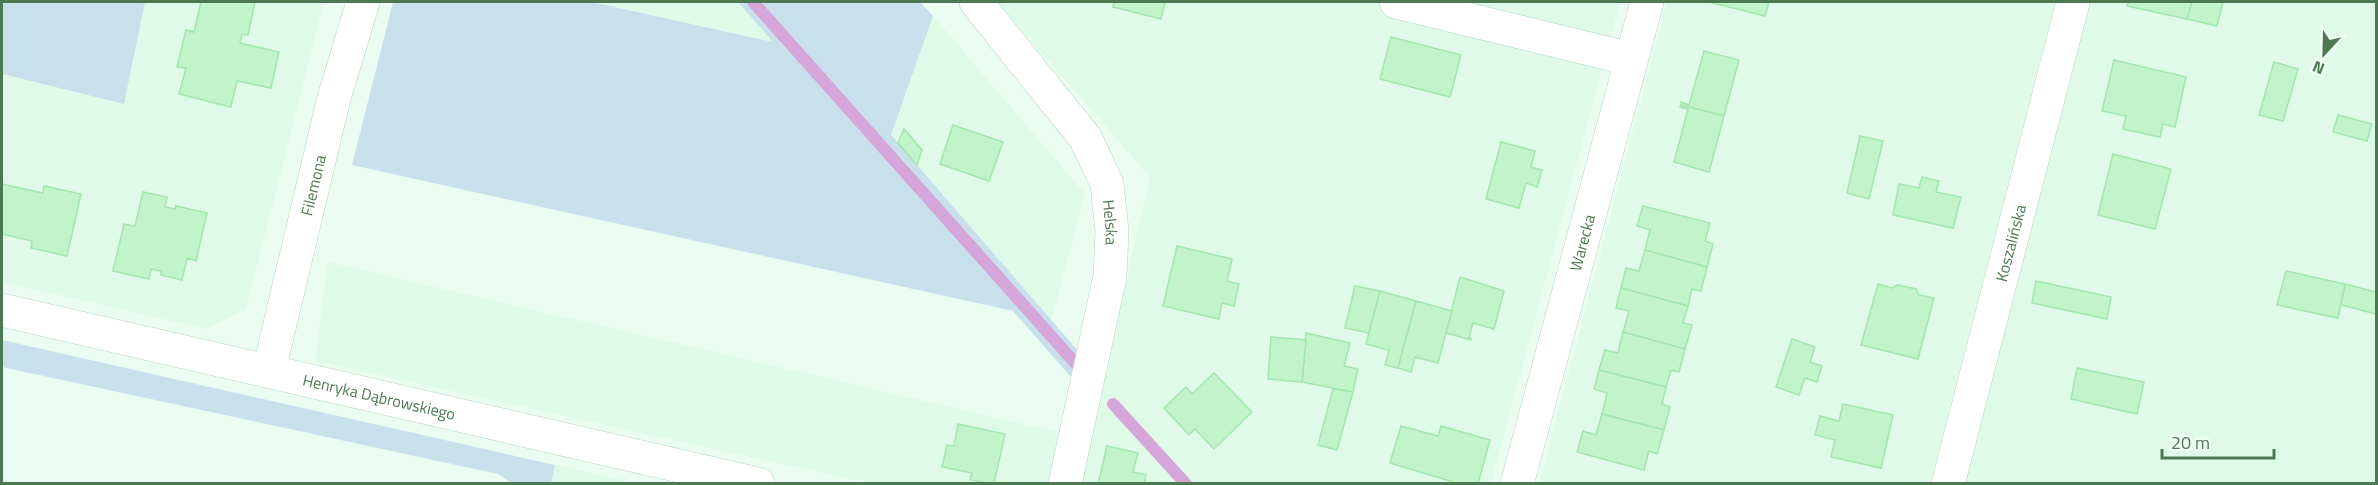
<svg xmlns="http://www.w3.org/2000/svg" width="2378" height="485" font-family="'Titillium Web',sans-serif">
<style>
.residential{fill:#dffae8}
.green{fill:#c8dfec}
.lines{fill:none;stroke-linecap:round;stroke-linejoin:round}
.stream{stroke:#d6a5da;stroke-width:12}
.building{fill:#c2f3cb;stroke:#a2e6ad;stroke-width:1.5}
.minor-casing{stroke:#b5d5bc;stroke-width:34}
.minor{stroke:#fff;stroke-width:33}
.labels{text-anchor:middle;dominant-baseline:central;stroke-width:5;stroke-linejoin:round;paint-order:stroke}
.street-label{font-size:16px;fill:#4d7952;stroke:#f2fff7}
</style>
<rect width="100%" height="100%" fill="#ebfdf2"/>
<g class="residential">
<polygon points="145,2 324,2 246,309 206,329 2,282 2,74 124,104"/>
<polygon points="592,2 738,2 774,42"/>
<polygon points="997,2 1620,2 1491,483 1079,483 1150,177"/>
<polygon points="1667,2 2055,2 1930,483 1539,484"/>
<polygon points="2089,2 2376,2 2376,483 1964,484"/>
<polygon points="933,16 1085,194 1051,321 891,135"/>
<polygon points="328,262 1058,432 1049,483 868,483 315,361"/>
<polygon points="555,465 636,483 551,484"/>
</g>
<g class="green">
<polygon points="2,2 145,2 124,104 2,74"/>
<polygon points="393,2 592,2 773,42 738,2 920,2 933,16 891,135 1079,352 1072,378 1013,311 352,165"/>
<polygon points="2,340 555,465 551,483 511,483 498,474 2,367"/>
</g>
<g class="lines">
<g class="stream">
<polyline points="753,2 1076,364"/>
<polyline points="1113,404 1186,484"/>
</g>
</g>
<g class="building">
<polygon points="201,2 255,2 248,35 242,34 240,43 279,52 271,88 237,81 231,107 179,94 186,68 177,67 186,30 194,32"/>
<polygon points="1114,2 1165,2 1161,19 1113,7"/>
<polygon points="1709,2 1769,2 1765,16"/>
<polygon points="2128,2 2192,2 2187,19 2127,6"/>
<polygon points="2192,2 2223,2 2217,26 2187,19"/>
<polygon points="1391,37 1461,55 1450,97 1380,79"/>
<polygon points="1704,51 1739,60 1724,116 1681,105 1681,102 1689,105"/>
<polygon points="2114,60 2186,77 2175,127 2163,124 2160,137 2123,129 2126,116 2102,111"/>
<polygon points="2274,62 2298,69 2283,121 2259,115"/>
<polygon points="1681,105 1724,116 1709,172 1674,162 1688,109 1680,107"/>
<polygon points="2338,115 2372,124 2367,141 2333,132"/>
<polygon points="953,125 1003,142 989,181 940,164"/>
<polygon points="904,129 922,150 917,165 898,143"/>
<polygon points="1860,136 1883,141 1869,199 1847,193"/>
<polygon points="1501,142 1535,151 1531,167 1542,170 1537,187 1526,183 1519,208 1486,199"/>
<polygon points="2113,154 2171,169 2155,229 2098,215"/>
<polygon points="1922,177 1939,181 1936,192 1961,197 1953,228 1893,215 1899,184 1919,188"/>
<polygon points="2,184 43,193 44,186 81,194 67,256 31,248 32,241 2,234"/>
<polygon points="143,192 167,197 165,207 175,209 176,206 207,213 196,261 187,258 182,280 161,275 161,271 151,269 149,279 113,271 124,224 135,226"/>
<polygon points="1643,206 1710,223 1705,241 1713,244 1707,267 1645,250 1650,230 1637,226"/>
<polygon points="1177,246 1232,259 1227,281 1239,284 1234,306 1222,303 1219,319 1163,306"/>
<polygon points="1645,250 1707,267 1701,291 1692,289 1688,306 1621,288 1626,268 1639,271"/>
<polygon points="2286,271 2345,284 2338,318 2277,305"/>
<polygon points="1460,277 1504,291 1494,329 1473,323 1469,337 1471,338 1471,340 1446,333"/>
<polygon points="2036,281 2111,297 2107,319 2032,303"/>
<polygon points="1878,284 1892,288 1898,285 1916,289 1919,295 1934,298 1918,359 1861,345"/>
<polygon points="2345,284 2376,292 2376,314 2341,305"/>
<polygon points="1355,286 1380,291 1369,333 1345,328"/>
<polygon points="1621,288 1688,306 1683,323 1692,325 1685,349 1623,332 1629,311 1616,308"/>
<polygon points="1380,291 1416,301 1398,368 1385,365 1389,350 1366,344"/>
<polygon points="1416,301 1452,311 1438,363 1415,357 1411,372 1398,368"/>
<polygon points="1623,332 1685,349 1679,372 1671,370 1666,387 1599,370 1605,350 1618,353"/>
<polygon points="1306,333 1350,343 1344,366 1358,369 1353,392 1302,382"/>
<polygon points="1271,337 1306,340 1302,382 1268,379"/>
<polygon points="1792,339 1815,347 1810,362 1822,366 1817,382 1805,378 1799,395 1776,387"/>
<polygon points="2077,368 2144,382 2137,414 2071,399"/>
<polygon points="1599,370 1666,387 1662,404 1670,407 1664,430 1602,414 1607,393 1594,389"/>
<polygon points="1214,373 1252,412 1214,449 1195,429 1189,435 1164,408 1186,387 1192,394"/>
<polygon points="1333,389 1353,392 1337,450 1318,445"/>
<polygon points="1843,404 1893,415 1881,468 1831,457 1835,440 1815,435 1820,416 1839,421"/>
<polygon points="1602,414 1664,430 1657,454 1649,451 1644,470 1577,452 1583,431 1596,435"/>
<polygon points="958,424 1005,434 994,484 970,480 972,473 942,467 947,445 954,446"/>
<polygon points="1401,426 1438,436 1441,426 1490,440 1478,484 1460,484 1390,463"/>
<polygon points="1107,446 1138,453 1133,472 1146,475 1144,484 1098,484"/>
</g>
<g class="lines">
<defs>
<g id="minor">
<path id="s1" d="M976 2 1086 139 1107 184 1112 231 1110 276 1065 484"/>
<polyline points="1396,2 1631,59"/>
<path id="s2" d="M2 310 758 484"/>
<path id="s3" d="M269 370 334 98 363 2"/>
<path id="s4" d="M1517 484 1647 2"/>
<path id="s5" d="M1948 484 2073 2"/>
</g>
</defs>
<use href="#minor" class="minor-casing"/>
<use href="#minor" class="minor"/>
</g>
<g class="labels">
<g class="street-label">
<text stroke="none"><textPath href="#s3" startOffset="190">Filemona</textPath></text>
<text stroke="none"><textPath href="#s1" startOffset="264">Helska</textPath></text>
<text stroke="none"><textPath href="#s4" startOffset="250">Warecka</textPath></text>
<text stroke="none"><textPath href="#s5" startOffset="249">Koszalińska</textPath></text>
<text stroke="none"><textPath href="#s2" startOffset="387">Henryka Dąbrowskiego</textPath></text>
</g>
</g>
<rect width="2378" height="485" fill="none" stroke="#4d7952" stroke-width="6"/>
<g transform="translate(2324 54) rotate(202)" stroke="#f2fff7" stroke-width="4.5" paint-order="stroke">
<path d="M0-4.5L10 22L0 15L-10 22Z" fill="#4d7952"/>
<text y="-9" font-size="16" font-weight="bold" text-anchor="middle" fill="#4d7952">N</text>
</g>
<path d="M2162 449v9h112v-9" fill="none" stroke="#4d7952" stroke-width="3"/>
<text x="2171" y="449" font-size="18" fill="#4d7952" stroke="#f2fff7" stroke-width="4.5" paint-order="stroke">20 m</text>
</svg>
